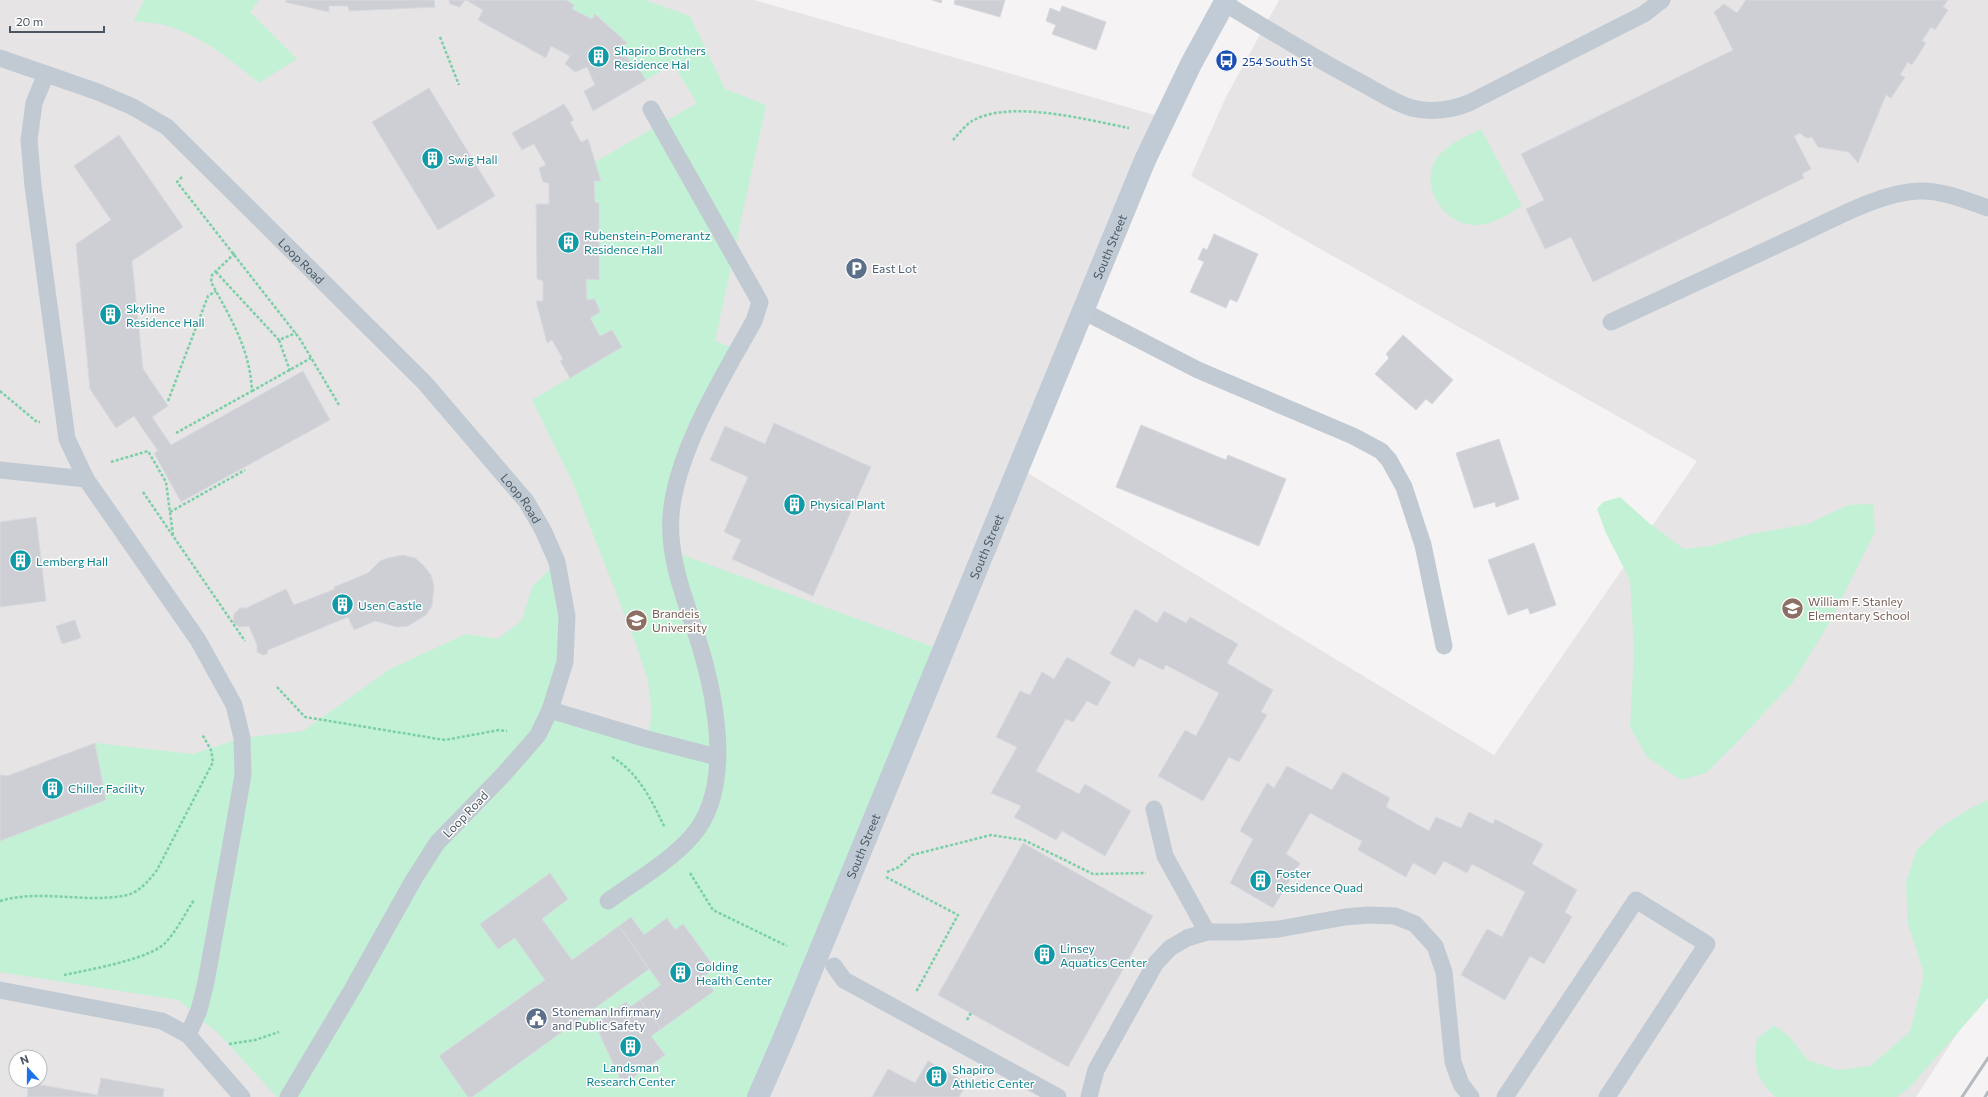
<svg xmlns="http://www.w3.org/2000/svg" width="1988" height="1097" font-family="Commissioner,sans-serif">
<style>
.education{fill:#e6e4e5;fill-rule:evenodd}
.green{fill:#c3f1d5}
.building{fill:#cdcfd5;stroke:#d7d9de}
.lines{fill:none;stroke-linecap:round;stroke-linejoin:round}
.path{stroke:#7ad0a6;stroke-width:2.5;stroke-dasharray:3 2;stroke-linecap:butt}
.lane{stroke:#c1cad2;stroke-width:17}
.secondary{stroke:#c1cbd6;stroke-width:22}
.rail{stroke:#b5b8bd;stroke-width:3}
.labels{text-anchor:middle;dominant-baseline:central;stroke-width:3;stroke-linejoin:round;paint-order:stroke}
.culture-label{font-size:12px;fill:#0d838f;stroke:#fff;text-anchor:start}
.transit-label{font-size:12px;fill:#164399;stroke:#fff;text-anchor:start}
.street-label{font-size:12px;fill:#4a5661;stroke:#fff}
.service-label{font-size:12px;fill:#4e5e75;stroke:#fff;text-anchor:start}
.education-label{font-size:12px;fill:#785e54;stroke:#fff;text-anchor:start}
</style>
<rect width="100%" height="100%" fill="#f5f3f3"/>
<path class="education" d="M0 0H754L1165 118 1018 467 1494 755 1697 461 1191 176 1226 97 1279 0H1988V986L1916 1097H0ZM16 1057H40V1081H16Z"/>
<g class="green">
<path d="M144 0H259L250 12 297 59 259 83C232 61 202 36 167 26 157 23 145 22 134 21Z"/>
<polygon points="566,0 645,0 690,16 725,89 766,105 715,341 738,350 690,442 672,551 942,650 758,1097 277,1097 218,1033 178,1000 0,972 0,841 105,800 95,743 193,754 242,738 303,731 390,669 466,634 498,639 522,620 532,587 557,562 567,616 550,710 647,739 652,714 648,682 636,644 573,483 532,400 622,347 612,330 600,336 590,318 600,312 595,299 587,300 586,279 599,280 599,203 595,202 594,181 601,180 595,162 697,103 673,64 646,80 635,63 632,65 621,47 627,43 596,14 592,19 572,9 574,5"/>
<path d="M1481 129 1522 206C1507 215 1492 226 1474 225 1442 224 1417 182 1439 155 1450 143 1466 137 1481 129Z"/>
<polygon points="1620,497 1649,523 1684,549 1711,546 1751,534 1808,524 1848,505 1873,504 1875,532 1831,620 1793,682 1738,741 1706,773 1681,780 1647,757 1630,727 1634,650 1630,580 1606,533 1597,509 1603,502"/>
<path d="M1988 800V998L1911 1086 1897 1097H1776C1756 1080 1753 1065 1757 1039L1774 1025 1789 1036 1807 1060 1838 1070 1870 1066 1910 1032 1924 974 1908 924 1906 883 1916 851 1938 829 1967 810Z"/>
</g>
<g class="building">
<polygon points="287,0 434,0 435,7 349,11 348,6 329,6 329,12 285,2"/>
<polygon points="449,0 465,0 460,7 450,4"/>
<polygon points="466,0 566,0 574,5 572,9 592,19 595,14 627,43 621,47 632,65 635,63 646,80 593,111 584,91 595,85 587,67 575,72 565,64 570,56 551,46 546,58 478,20 483,10"/>
<polygon points="932,0 942,0 941,3"/>
<polygon points="955,0 1005,0 1000,17 954,4"/>
<polygon points="1746,0 1948,0 1943,7 1948,10 1935,30 1931,27 1922,41 1926,43 1912,65 1908,62 1900,75 1905,77 1891,98 1886,95 1858,163 1849,152 1818,147 1812,137 1806,138 1800,133 1794,136 1811,169 1802,174 1804,178 1593,282 1571,237 1545,249 1526,209 1544,200 1521,154 1733,50 1714,12 1724,4 1737,13"/>
<polygon points="1062,6 1106,22 1096,50 1052,34 1056,25 1046,21 1050,8 1060,12"/>
<polygon points="429,88 495,196 438,230 372,122"/>
<polygon points="564,104 574,120 570,122 581,142 588,139 601,181 594,181 595,202 599,203 599,280 586,279 587,300 595,299 600,312 590,318 600,336 612,330 622,347 570,378 560,361 563,359 552,340 547,343 536,301 543,301 543,281 537,279 536,204 549,204 549,183 543,182 539,168 546,165 534,144 522,150 512,133"/>
<polygon points="119,135 183,227 132,261 143,369 168,406 152,417 171,445 303,371 330,420 181,502 154,453 158,451 134,416 116,428 90,389 76,244 111,220 74,166"/>
<polygon points="1214,234 1258,254 1237,302 1230,299 1226,308 1190,292 1204,262 1198,259 1203,248 1207,250"/>
<polygon points="1403,335 1453,380 1432,404 1426,399 1416,410 1375,374 1389,358 1386,354"/>
<polygon points="774,423 871,467 813,596 732,559 741,540 724,532 748,477 710,460 725,426 765,444"/>
<polygon points="1141,425 1226,460 1228,455 1286,479 1259,546 1116,487"/>
<polygon points="1499,439 1519,499 1496,507 1495,502 1474,508 1456,453"/>
<polygon points="36,517 46,601 0,607 0,522"/>
<polygon points="1534,543 1556,605 1530,614 1528,608 1508,615 1488,560"/>
<polygon points="403,555 415,558 423,565 431,575 434,586 432,606 426,615 408,626 397,627 375,621 354,630 348,617 268,650 267,654 263,655 257,652 257,645 249,626 239,627 233,622 234,614 240,608 246,608 286,589 294,605 335,589 334,587 368,573 380,561 388,558"/>
<polygon points="1135,609 1157,623 1164,611 1186,623 1190,617 1238,644 1227,663 1273,690 1261,712 1267,715 1239,762 1229,757 1203,801 1158,776 1185,730 1196,736 1219,693 1166,665 1163,670 1139,658 1134,667 1110,654"/>
<polygon points="75,620 81,638 62,644 56,626"/>
<polygon points="1067,657 1111,682 1097,706 1087,701 1073,722 1066,719 1036,771 1079,794 1085,784 1131,811 1105,856 1062,831 1056,840 1014,817 1021,806 991,793 1017,747 996,737 1020,691 1030,695 1042,672 1054,679"/>
<polygon points="95,743 106,800 0,841 0,775 7,776"/>
<polygon points="1287,766 1332,790 1343,772 1390,798 1386,807 1429,831 1436,817 1461,828 1469,812 1493,824 1495,819 1543,844 1532,864 1577,890 1565,912 1572,917 1544,964 1530,956 1505,1000 1461,975 1487,929 1502,937 1525,892 1472,864 1467,873 1444,861 1435,875 1413,863 1406,877 1358,850 1362,841 1310,813 1286,854 1300,863 1273,908 1230,883 1253,839 1240,831 1267,783 1274,788"/>
<polygon points="1023,843 1153,916 1068,1067 938,995"/>
<polygon points="550,873 568,899 542,919 572,960 619,926 649,969 472,1097 468,1097 439,1056 545,980 515,938 498,949 480,924"/>
<polygon points="631,917 644,935 667,918 675,930 683,924 715,968 703,977 714,991 661,1029 640,1000 661,985 619,926"/>
<polygon points="640,1000 661,1029 651,1036 665,1055 623,1085 595,1024 626,1002 630,1007"/>
<polygon points="928,1061 967,1083 959,1097 872,1097 888,1069 915,1083"/>
<polygon points="101,1078 164,1089 163,1097 97,1097"/>
<polygon points="29,1083 98,1095 97,1097 27,1097"/>
</g>
<g class="lines">
<g class="path">
<polyline points="440,37 459,85"/>
<path d="M953 140C959 134 965 125 972 121 1010 99 1087 120 1129 128"/>
<polyline points="182,177 177,182 300,339 339,405"/>
<polyline points="216,272 279,340 296,333"/>
<polyline points="279,340 290,371"/>
<polyline points="0,391 37,422 40,422"/>
<polyline points="252,391 311,358"/>
<polyline points="168,401 208,296 216,291"/>
<path d="M176 433 252 391C250 349 231 319 211 282L212 275 235 253"/>
<polyline points="111,462 148,451 166,482 173,535"/>
<polyline points="143,492 245,641"/>
<polyline points="170,512 245,470"/>
<polyline points="277,687 305,717 445,740 499,730 507,731"/>
<path d="M612 757C639 773 652 801 665 828"/>
<polyline points="887,872 899,867 912,855 991,835 1024,840 1093,874 1146,873"/>
<polyline points="690,873 713,910 787,946"/>
<polyline points="886,877 958,915 916,992"/>
<path d="M0 901C34 891 69 899 103 898 113 897 124 897 133 893 144 887 150 879 157 870L213 762 211 750 202 734"/>
<path d="M64 975C87 970 152 959 166 942 177 930 185 914 194 900"/>
<polyline points="967,1020 971,1013"/>
<polyline points="229,1044 255,1040 279,1032"/>
</g>
<g class="lane">
<path d="M1224 3C1269 30 1314 58 1360 82 1377 91 1394 103 1412 108 1431 113 1451 110 1469 103L1644 14 1662 0"/>
<path id="s1" d="M0 58 98 92 133 107 167 127 424 382 526 501 543 530 557 562 567 616 565 662 550 710 538 735 504 774 437 843 414 879 353 988 288 1097"/>
<polyline points="46,74 34,103 29,140 33,186 67,439 86,479 198,640 234,705 242,738 243,775 230,849 206,982 199,1010 188,1035"/>
<polyline points="1083,311 1198,370 1353,436 1381,451 1389,460 1404,487 1423,545 1444,646"/>
<path d="M1611 322C1674 293 1736 264 1799 235 1834 219 1879 193 1918 191 1942 190 1965 200 1988 208"/>
<polyline points="0,470 86,479"/>
<polyline points="550,710 647,739 717,757"/>
<polyline points="1154,809 1165,856 1207,932"/>
<path d="M608 901C636 881 672 860 693 835 737 783 713 684 694 627 682 591 668 554 671 515 676 452 723 376 754 321L760 302 651 109"/>
<polyline points="834,966 844,980 1058,1097"/>
<polyline points="0,990 162,1021 188,1035 242,1097"/>
<polyline points="1089,1097 1096,1070 1155,964 1170,948 1187,938 1207,932 1241,932 1279,929 1345,917 1368,915 1395,916 1415,924 1435,946 1444,972 1453,1062 1461,1084 1471,1097"/>
<polyline points="1505,1097 1636,900 1707,944 1607,1097"/>
</g>
<path class="secondary" id="s2" d="M758 1097 783 1040 1145 160 1191 64 1226 0"/>
<g class="rail">
<polyline points="1962,1097 1988,1058"/>
<polyline points="1985,1097 1988,1092"/>
</g>
</g>
<defs>
<symbol id="building-disc" viewBox="-11 -11 22 22"><circle r="9.5" fill="#0f9aa8" stroke="#fff"/><path d="M-4-6H4V6H1V3H-1V6H-4ZM-2.5-4.3h1.7v1.8h-1.7ZM.8-4.3h1.7v1.8H.8ZM-2.5-1h1.7V.8h-1.7ZM.8-1h1.7V.8H.8Z" fill="#fff"/></symbol>
<symbol id="bus-disc" viewBox="-11 -11 22 22"><circle r="9.5" fill="#1a4fb4" stroke="#fff"/><path d="M-5-6H5V4H4V6H2V4H-2V6H-4V4H-5ZM-3.5-4V0h7V-4ZM-3.5 1.2v1.5H-2V1.2ZM2 1.2v1.5H3.5V1.2Z" fill="#fff"/></symbol>
<symbol id="parking-disc" viewBox="-11 -11 22 22"><circle r="9.5" fill="#5c6f8a" stroke="#fff"/><path d="M-3.5-5.5H1a3.5 3.5 0 0 1 0 7H-1V5.5H-3.5ZM-1-3.4V-.6H.8a1.4 1.4 0 0 0 0-2.8Z" fill="#fff"/></symbol>
<symbol id="school-disc" viewBox="-11 -11 22 22"><circle r="9.5" fill="#8d6e63" stroke="#fff"/><path d="M0-5L7-2L0 1L-7-2ZM-4 1L0 2.5L4 1V4Q0 6-4 4Z" fill="#fff"/></symbol>
<symbol id="university-disc" viewBox="-11 -11 22 22"><circle r="9.5" fill="#8d6e63" stroke="#fff"/><path d="M0-5L7-2L0 1L-7-2ZM-4 1L0 2.5L4 1V4Q0 6-4 4Z" fill="#fff"/></symbol>
<symbol id="civic-disc" viewBox="-11 -11 22 22"><circle r="9.5" fill="#5c6f8a" stroke="#fff"/><path d="M-.6-6.5H3V-4.5H.6V-3L4-1V1h2V6H-6V1h2V-1L-.6-3ZM-1.2 2.5V6h2.4V2.5Z" fill="#fff"/></symbol>
</defs>
<g fill-rule="evenodd">
<use href="#building-disc" x="586" y="44" width="25" height="25"/>
<use href="#bus-disc" x="1214" y="48" width="25" height="25"/>
<use href="#building-disc" x="420" y="146" width="25" height="25"/>
<use href="#building-disc" x="556" y="230" width="25" height="25"/>
<use href="#parking-disc" x="844" y="256" width="25" height="25"/>
<use href="#building-disc" x="98" y="302" width="25" height="25"/>
<use href="#building-disc" x="782" y="492" width="25" height="25"/>
<use href="#building-disc" x="8" y="548" width="25" height="25"/>
<use href="#building-disc" x="330" y="592" width="25" height="25"/>
<use href="#school-disc" x="1780" y="596" width="25" height="25"/>
<use href="#university-disc" x="624" y="608" width="25" height="25"/>
<use href="#building-disc" x="40" y="776" width="25" height="25"/>
<use href="#building-disc" x="1248" y="868" width="25" height="25"/>
<use href="#building-disc" x="1032" y="942" width="25" height="25"/>
<use href="#building-disc" x="668" y="960" width="25" height="25"/>
<use href="#civic-disc" x="524" y="1006" width="25" height="25"/>
<use href="#building-disc" x="618" y="1034" width="25" height="25"/>
<use href="#building-disc" x="924" y="1064" width="25" height="25"/>
</g>
<g class="labels">
<g class="culture-label">
<text x="614" y="50">Shapiro Brothers<tspan x="614" dy="14">Residence Hal</tspan></text>
<text x="448" y="159">Swig Hall</text>
<text x="584" y="235">Rubenstein-Pomerantz<tspan x="584" dy="14">Residence Hall</tspan></text>
<text x="126" y="308">Skyline<tspan x="126" dy="14">Residence Hall</tspan></text>
<text x="810" y="504">Physical Plant</text>
<text x="36" y="561">Lemberg Hall</text>
<text x="358" y="605">Usen Castle</text>
<text x="68" y="788">Chiller Facility</text>
<text x="1276" y="873">Foster<tspan x="1276" dy="14">Residence Quad</tspan></text>
<text x="1060" y="948">Linsey<tspan x="1060" dy="14">Aquatics Center</tspan></text>
<text x="696" y="966">Golding<tspan x="696" dy="14">Health Center</tspan></text>
<text x="631" y="1067" text-anchor="middle">Landsman<tspan x="631" dy="14">Research Center</tspan></text>
<text x="952" y="1069">Shapiro<tspan x="952" dy="14">Athletic Center</tspan></text>
</g>
<g class="transit-label">
<text x="1242" y="61">254 South St</text>
</g>
<g class="street-label">
<text stroke="none"><textPath href="#s2" startOffset="920">South Street</textPath></text>
<text stroke="none"><textPath href="#s1" startOffset="371">Loop Road</textPath></text>
<text stroke="none"><textPath href="#s1" startOffset="695">Loop Road</textPath></text>
<text stroke="none"><textPath href="#s2" startOffset="596">South Street</textPath></text>
<text transform="translate(465 814) rotate(-46)">Loop Road</text>
<text stroke="none"><textPath href="#s2" startOffset="272">South Street</textPath></text>
</g>
<g class="service-label">
<text x="872" y="268">East Lot</text>
<text x="552" y="1011">Stoneman Infirmary<tspan x="552" dy="14">and Public Safety</tspan></text>
</g>
<g class="education-label">
<text x="1808" y="601">William F. Stanley<tspan x="1808" dy="14">Elementary School</tspan></text>
<text x="652" y="613">Brandeis<tspan x="652" dy="14">University</tspan></text>
</g>
</g>
<g transform="translate(28 1069) rotate(339)"><circle r="19" fill="#ffffff" stroke="#b7bbc0"/>
<path d="M0-3L7 15L0 10L-7 15Z" fill="#1a73e8"/>
<text y="-6" font-size="11" font-weight="bold" text-anchor="middle" fill="#4a5661">N</text>
</g>
<path d="M10 26v6h94v-6" fill="none" stroke="#4a5661" stroke-width="2"/>
<text x="16" y="26" font-size="12" fill="#4a5661" stroke="#ffffff" stroke-width="3" paint-order="stroke">20 m</text>
</svg>
